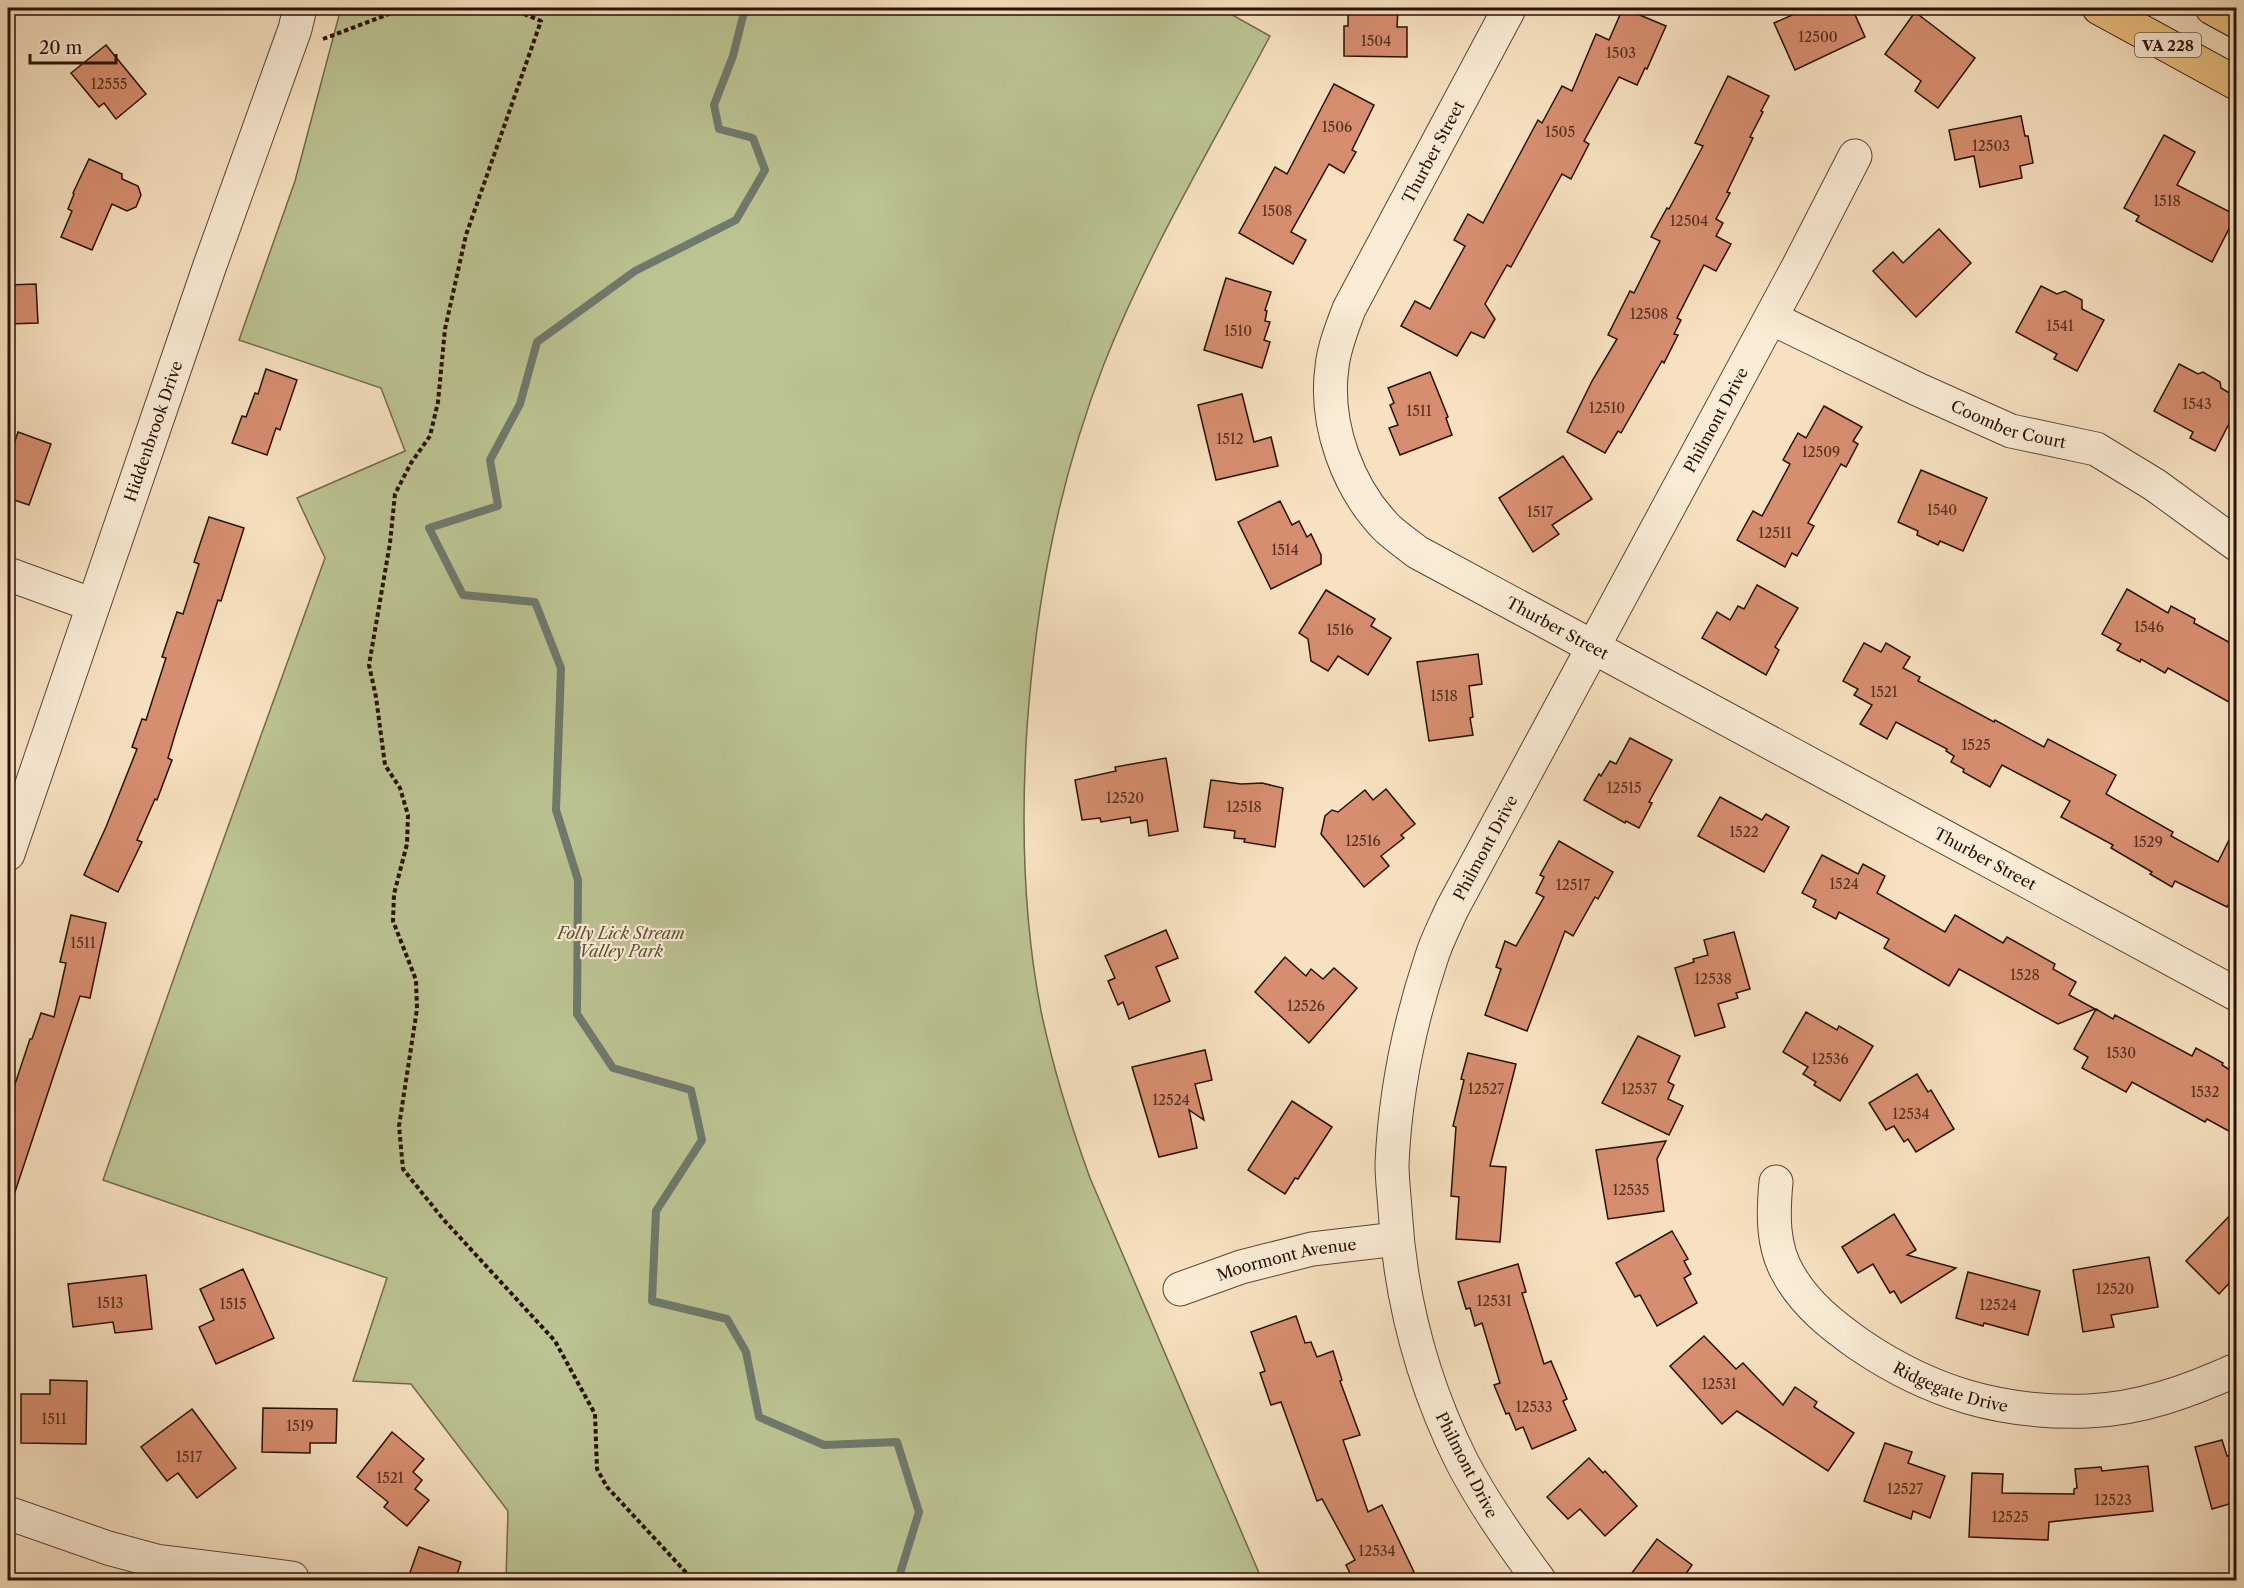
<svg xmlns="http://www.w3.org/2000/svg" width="2244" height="1588" font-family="'Libre Caslon Text',serif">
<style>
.green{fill:#bcc392;stroke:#726a4b;stroke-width:1.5}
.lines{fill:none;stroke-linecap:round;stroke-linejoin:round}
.stream{stroke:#6f796c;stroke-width:8}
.building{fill:#d78e70;stroke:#291104;stroke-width:1.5}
.minor-casing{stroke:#5c4533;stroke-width:35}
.major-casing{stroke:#291104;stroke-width:35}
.path{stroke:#291104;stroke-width:4;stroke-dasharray:4.5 3;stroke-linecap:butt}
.minor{stroke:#faecd6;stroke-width:33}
.major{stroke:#ecc080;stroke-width:33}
.labels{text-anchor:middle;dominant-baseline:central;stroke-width:4.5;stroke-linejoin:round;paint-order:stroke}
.number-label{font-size:14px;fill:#54301f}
.shield{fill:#faecd6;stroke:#685343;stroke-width:1.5}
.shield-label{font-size:15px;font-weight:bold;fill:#291104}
.street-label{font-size:16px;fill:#291104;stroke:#faecd6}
.park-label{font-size:16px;font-style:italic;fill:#5c4f36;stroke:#faecd6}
</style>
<rect width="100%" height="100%" fill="#f7e1c0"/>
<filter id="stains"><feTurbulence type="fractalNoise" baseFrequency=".00333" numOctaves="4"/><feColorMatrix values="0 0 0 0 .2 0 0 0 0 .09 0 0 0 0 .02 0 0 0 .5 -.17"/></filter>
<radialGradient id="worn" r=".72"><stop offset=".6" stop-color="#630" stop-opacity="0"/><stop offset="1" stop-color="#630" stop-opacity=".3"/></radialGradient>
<path class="green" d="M341 8H1220L1270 36C1213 144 1149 250 1104 364 1058 483 1036 601 1027 728 1021 822 1023 918 1041 1011 1053 1068 1070 1123 1090 1178L1262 1580H506L508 1511 411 1384 353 1381 387 1278 103 1180 189 935 325 558 297 498 405 451 381 388 239 340 295 181Z"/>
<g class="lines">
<polyline class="stream" points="745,8 733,56 714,105 719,129 753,138 765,170 736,220 635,271 537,342 520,404 490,460 498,506 429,528 463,595 535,602 561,668 556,810 578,880 577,1014 613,1068 691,1090 702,1140 656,1211 652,1301 727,1319 746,1352 759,1417 824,1445 897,1442 919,1512 898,1580"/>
</g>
<g class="building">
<polygon points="1348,8 1394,8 1394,10 1398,10 1397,27 1407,27 1407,57 1344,56 1344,26 1348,26"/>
<polygon points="1623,8 1666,26 1647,69 1645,68 1637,85 1619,77 1584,141 1589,144 1571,179 1562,174 1511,267 1507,265 1485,304 1495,319 1484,338 1471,332 1457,356 1401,326 1415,301 1430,309 1465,246 1454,240 1468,214 1483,223 1538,120 1542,123 1562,86 1572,91 1596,34 1609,40"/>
<polygon points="1808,8 1852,8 1865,37 1795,70 1774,23"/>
<polygon points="1915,12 1975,58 1938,108 1915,91 1921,81 1885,54"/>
<polygon points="106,45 146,94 116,119 104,103 99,107 71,73"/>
<polygon points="1728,76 1769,96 1761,111 1763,112 1750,137 1753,138 1727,192 1730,193 1716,219 1723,223 1716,236 1731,244 1716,271 1704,265 1677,318 1681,320 1674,334 1678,335 1664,363 1662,361 1621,433 1618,431 1605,453 1567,432 1592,381 1617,339 1608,335 1630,291 1634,293 1660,241 1651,237 1667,208 1669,209 1703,146 1695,143"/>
<polygon points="1334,84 1374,105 1352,150 1356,152 1344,173 1329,164 1291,232 1306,240 1293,264 1239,233 1275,167 1287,174"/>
<polygon points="2021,116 2025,136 2028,136 2033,163 2020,166 2022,178 1980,187 1974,156 1955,160 1949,130"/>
<polygon points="2164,135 2195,152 2177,185 2236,215 2212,262 2136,221 2139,216 2124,208"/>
<polygon points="89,159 122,174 122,179 138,186 141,195 136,207 127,211 112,204 92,250 61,237 72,211 68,209 74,194 73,193"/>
<polygon points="1939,229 1971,263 1916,317 1873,271 1893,252 1903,263"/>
<polygon points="1226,278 1271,292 1265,310 1267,311 1265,321 1270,322 1264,340 1270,342 1262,368 1204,350"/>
<polygon points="36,284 38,323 8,324 8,285"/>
<polygon points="2041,286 2057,294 2065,291 2082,300 2082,309 2104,320 2077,371 2054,359 2057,354 2016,332"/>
<polygon points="2179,364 2198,374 2203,372 2220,382 2221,388 2236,397 2236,410 2215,451 2190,438 2193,432 2154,411"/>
<polygon points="266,369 297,380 280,430 276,428 267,455 232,443 242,416 246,417 255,393 258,394"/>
<polygon points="1430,372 1448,417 1446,418 1452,435 1400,455 1389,428 1398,425 1390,405 1394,403 1388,388"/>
<polygon points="1242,394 1254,442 1271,437 1278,466 1216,480 1198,405"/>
<polygon points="1824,406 1862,427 1853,441 1858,444 1846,467 1841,464 1808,523 1814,526 1797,556 1792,553 1785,567 1737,540 1753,511 1762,516 1790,464 1783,460 1798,433 1806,438"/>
<polygon points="18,432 51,444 29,505 8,498 8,461"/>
<polygon points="1563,456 1592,499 1552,525 1559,534 1533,552 1499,498"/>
<polygon points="1921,470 1987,498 1963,551 1940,541 1938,545 1917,535 1918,531 1898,522"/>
<polygon points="1280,501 1292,525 1299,521 1307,537 1311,534 1321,555 1321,564 1271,589 1238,522"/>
<polygon points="209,517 244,528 221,601 218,600 176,731 168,758 172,760 157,800 155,799 137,840 142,842 118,892 84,875 106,827 137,749 132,747 142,719 146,720 166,658 162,657 177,612 183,614 199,564 194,562"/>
<polygon points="1757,585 1798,608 1775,647 1779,650 1766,675 1702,638 1717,612 1730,620 1738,606 1744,609"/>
<polygon points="2127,589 2168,613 2171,606 2195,619 2194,623 2236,646 2236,706 2168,668 2165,673 2141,659 2140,662 2117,650 2121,644 2102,634"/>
<polygon points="1326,590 1375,619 1371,626 1391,638 1368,675 1338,656 1328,671 1311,661 1308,639 1299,633"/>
<polygon points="1864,643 1881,652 1886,643 1910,657 1903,668 1920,677 1918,681 1994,722 1995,720 2044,747 2048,739 2116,775 2106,794 2173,832 2171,836 2218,862 2236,826 2236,908 2229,904 2227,907 2175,881 2172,887 2150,874 2152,872 2111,848 2113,845 2061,817 2070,801 2002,765 1990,787 1963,772 1964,769 1951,762 1954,756 1946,751 1947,749 1896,722 1887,739 1860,724 1872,705 1854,695 1858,689 1843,681"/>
<polygon points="1478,654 1482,684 1469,686 1473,717 1470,718 1473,735 1429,741 1417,662"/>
<polygon points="1630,738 1672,760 1649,802 1652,803 1639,828 1626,821 1625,823 1584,800 1599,774 1601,776 1610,761 1616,764"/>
<polygon points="1166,758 1178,831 1149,836 1147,820 1131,823 1130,817 1101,822 1100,818 1082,820 1075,780 1116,771 1115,767"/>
<polygon points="1211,780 1241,784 1262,783 1283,788 1275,847 1244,842 1245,839 1234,838 1235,831 1204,827"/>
<polygon points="1386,789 1415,824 1401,835 1404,838 1381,856 1389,866 1364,887 1321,834 1325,816 1332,810 1338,812 1365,790 1373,800"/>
<polygon points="1720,797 1762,820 1766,814 1789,827 1764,872 1698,836"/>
<polygon points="1559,841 1613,872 1598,899 1595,897 1573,936 1565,931 1527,1031 1485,1015 1501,969 1496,967 1505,941 1516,946 1544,897 1536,893 1544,877 1540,875"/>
<polygon points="1822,855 1858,874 1863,864 1885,876 1877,893 1945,932 1955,915 2003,943 2007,937 2055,964 2053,969 2076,982 2069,995 2095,1009 2058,1024 1959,969 1949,986 1884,948 1889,939 1839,912 1836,919 1813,907 1816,900 1802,893"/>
<polygon points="71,915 106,923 90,998 80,996 12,1201 8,1201 8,1105 30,1039 32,1039 41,1013 54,1017 66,963 60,962"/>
<polygon points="1166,930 1178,958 1156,967 1170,1001 1129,1019 1123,1002 1118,1005 1108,981 1115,978 1105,956"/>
<polygon points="1734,932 1750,989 1736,993 1738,998 1718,1004 1725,1027 1695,1036 1675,968 1694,962 1693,959 1708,955 1704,940"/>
<polygon points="1285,957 1306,976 1311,969 1323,979 1334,968 1357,988 1309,1043 1255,992"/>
<polygon points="2096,1009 2113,1019 2115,1015 2192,1056 2196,1048 2223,1063 2222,1065 2236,1074 2236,1135 2207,1119 2205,1122 2132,1082 2126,1092 2082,1068 2088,1057 2074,1049"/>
<polygon points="1806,1012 1837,1030 1839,1026 1873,1046 1840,1101 1814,1085 1816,1082 1803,1074 1808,1067 1783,1052"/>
<polygon points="1638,1036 1680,1056 1668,1082 1674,1085 1668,1099 1683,1106 1669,1135 1602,1103"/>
<polygon points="1205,1050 1212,1080 1195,1084 1204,1120 1189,1110 1197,1148 1159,1157 1132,1067"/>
<polygon points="1468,1053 1516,1064 1490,1166 1506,1167 1500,1242 1456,1239 1459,1197 1451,1196 1456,1127 1453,1126 1464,1080 1461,1079"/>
<polygon points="1917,1074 1928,1092 1931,1090 1954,1129 1916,1152 1908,1139 1904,1142 1894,1126 1886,1130 1869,1103"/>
<polygon points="1292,1101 1332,1127 1298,1179 1295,1178 1285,1194 1248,1170"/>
<polygon points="1666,1141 1657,1159 1664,1211 1608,1219 1596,1150"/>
<polygon points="2236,1209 2236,1276 2219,1294 2186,1261"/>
<polygon points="1894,1214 1916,1250 1907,1255 1956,1268 1901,1303 1894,1291 1890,1293 1873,1264 1858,1273 1842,1247"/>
<polygon points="1672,1231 1688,1259 1684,1261 1691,1274 1684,1278 1697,1303 1657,1326 1640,1295 1635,1297 1616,1263"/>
<polygon points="2149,1257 2158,1307 2111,1315 2114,1327 2083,1332 2073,1270"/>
<polygon points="1518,1264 1526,1292 1522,1293 1544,1364 1551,1361 1567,1399 1563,1401 1576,1430 1532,1449 1523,1427 1516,1430 1509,1413 1506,1414 1494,1385 1500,1383 1482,1323 1475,1326 1470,1308 1466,1309 1458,1282"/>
<polygon points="243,1269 274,1338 216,1364 199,1327 214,1320 200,1289"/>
<polygon points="1968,1272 2040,1291 2028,1335 1984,1323 1983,1326 1956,1318"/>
<polygon points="146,1275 152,1329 115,1333 113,1322 73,1327 68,1284"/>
<polygon points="1296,1316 1305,1343 1311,1342 1317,1357 1333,1351 1342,1380 1340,1381 1360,1435 1343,1440 1368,1512 1382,1505 1414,1572 1397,1581 1354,1581 1346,1565 1355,1560 1322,1499 1317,1501 1281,1402 1271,1405 1260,1373 1265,1371 1251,1332"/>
<polygon points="1704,1336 1736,1369 1743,1363 1783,1405 1795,1387 1817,1402 1814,1407 1854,1433 1828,1471 1737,1411 1722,1424 1670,1366"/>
<polygon points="50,1380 87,1381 86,1444 21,1443 21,1394 50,1394"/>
<polygon points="263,1408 337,1409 336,1443 310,1443 310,1453 262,1452"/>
<polygon points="192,1409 236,1468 197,1498 178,1473 167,1481 141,1447"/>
<polygon points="392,1432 424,1459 413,1472 422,1480 415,1489 429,1500 407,1526 384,1507 388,1502 357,1477"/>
<polygon points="2222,1440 2227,1456 2236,1454 2236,1502 2212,1509 2195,1447"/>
<polygon points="1885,1443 1912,1452 1908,1463 1945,1476 1930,1518 1913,1511 1911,1519 1864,1501"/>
<polygon points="1589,1458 1603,1473 1605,1471 1637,1506 1605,1536 1580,1509 1568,1519 1547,1497"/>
<polygon points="2148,1466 2153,1511 2049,1522 2048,1540 1969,1537 1972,1473 2003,1474 2002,1493 2074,1494 2074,1489 2077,1488 2075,1469 2101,1467 2102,1471"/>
<polygon points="1657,1539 1692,1565 1681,1581 1626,1581"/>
<polygon points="419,1547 461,1562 455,1581 407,1581"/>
</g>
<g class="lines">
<defs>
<g id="minor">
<path id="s1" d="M1508 11 1349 309C1342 328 1334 347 1332 367 1324 424 1348 489 1388 529 1397 537 1408 545 1417 552L2236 994"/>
<path id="s2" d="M1771 318 1917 389 2011 431 2096 449 2155 485 2236 544"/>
<polyline points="8,574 93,605"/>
<path id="s3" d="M8 854 209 268 295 29 300 8"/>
<path id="s4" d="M1776 1182C1773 1214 1772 1247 1789 1275 1806 1305 1833 1326 1860 1345 1931 1393 2002 1414 2088 1411 2141 1409 2189 1391 2236 1370"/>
<path id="s5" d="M1180 1289 1241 1267 1312 1249 1397 1239"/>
<polyline points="8,1513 108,1548 156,1561 292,1578"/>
<path id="s6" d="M1539 1580C1511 1542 1484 1504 1462 1462 1423 1384 1400 1297 1395 1209 1394 1194 1392 1179 1392 1164 1395 1095 1409 1025 1431 959 1436 942 1445 925 1452 909L1798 267 1855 156"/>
</g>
<g id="major">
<polyline points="2099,8 2236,83"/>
<polyline points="2212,8 2236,21"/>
</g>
</defs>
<use href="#minor" class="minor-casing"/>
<use href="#major" class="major-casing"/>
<g class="path">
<polyline points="510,8 541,21 466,235 445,329 438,402 430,436 411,463 395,494 390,543 369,665 376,697 385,765 400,788 408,815 407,844 394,894 393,921 416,980 417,1009 399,1126 403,1169 443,1219 555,1341 595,1414 597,1469 607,1487 693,1580"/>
<polyline points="323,39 389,14 399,8"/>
</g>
<use href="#minor" class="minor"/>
<use href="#major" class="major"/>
</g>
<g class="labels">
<g class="number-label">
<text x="1818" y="37">12500</text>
<text x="1376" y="41">1504</text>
<text x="1621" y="53">1503</text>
<text x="109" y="84">12555</text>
<text x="1337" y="127">1506</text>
<text x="1560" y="132">1505</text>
<text x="1991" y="146">12503</text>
<text x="2167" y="201">1518</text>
<text x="1277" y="211">1508</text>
<text x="1689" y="221">12504</text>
<text x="1649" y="314">12508</text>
<text x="2060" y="326">1541</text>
<text x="1238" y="331">1510</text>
<text x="2197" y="404">1543</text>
<text x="1607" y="408">12510</text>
<text x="1419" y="411">1511</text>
<text x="1230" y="439">1512</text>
<text x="1821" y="452">12509</text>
<text x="1942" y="510">1540</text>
<text x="1540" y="512">1517</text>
<text x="1775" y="533">12511</text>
<text x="1285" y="550">1514</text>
<text x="2149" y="627">1546</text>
<text x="1340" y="630">1516</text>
<text x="1884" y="692">1521</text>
<text x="1444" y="696">1518</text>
<text x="1976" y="745">1525</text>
<text x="1624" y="788">12515</text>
<text x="1125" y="798">12520</text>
<text x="1244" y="807">12518</text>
<text x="1744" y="832">1522</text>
<text x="1363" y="841">12516</text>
<text x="2148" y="842">1529</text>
<text x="1844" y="884">1524</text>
<text x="1573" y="885">12517</text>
<text x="83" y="943">1511</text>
<text x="2025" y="975">1528</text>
<text x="1713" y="979">12538</text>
<text x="1306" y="1006">12526</text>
<text x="2121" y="1053">1530</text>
<text x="1830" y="1059">12536</text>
<text x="1486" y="1089">12527</text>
<text x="1639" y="1089">12537</text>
<text x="2205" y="1092">1532</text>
<text x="1171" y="1100">12524</text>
<text x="1911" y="1114">12534</text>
<text x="1631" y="1190">12535</text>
<text x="2115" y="1289">12520</text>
<text x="1494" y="1301">12531</text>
<text x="110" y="1303">1513</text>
<text x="233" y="1304">1515</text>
<text x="1998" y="1305">12524</text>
<text x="1719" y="1384">12531</text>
<text x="1534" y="1407">12533</text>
<text x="54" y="1419">1511</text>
<text x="300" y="1426">1519</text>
<text x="189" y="1457">1517</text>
<text x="390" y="1478">1521</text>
<text x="1905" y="1489">12527</text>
<text x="2113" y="1500">12523</text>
<text x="2010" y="1517">12525</text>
<text x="1377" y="1551">12534</text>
</g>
<rect class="shield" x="2135" y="33" width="66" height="24" rx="4.5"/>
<g class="shield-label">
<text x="2168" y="45">VA 228</text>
</g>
<g class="street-label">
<text transform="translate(1433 152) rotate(-62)">Thurber Street</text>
<text stroke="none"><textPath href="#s6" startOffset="1269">Philmont Drive</textPath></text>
<text stroke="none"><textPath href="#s2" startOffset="261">Coomber Court</textPath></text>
<text stroke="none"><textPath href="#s3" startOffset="447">Hiddenbrook Drive</textPath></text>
<text stroke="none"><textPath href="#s1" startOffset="772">Thurber Street</textPath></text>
<text stroke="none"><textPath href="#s6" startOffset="783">Philmont Drive</textPath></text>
<text stroke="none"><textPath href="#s1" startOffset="1258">Thurber Street</textPath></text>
<text stroke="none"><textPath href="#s5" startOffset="111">Moormont Avenue</textPath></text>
<text stroke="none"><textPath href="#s4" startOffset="297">Ridgegate Drive</textPath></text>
<text transform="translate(1467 1465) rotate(63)">Philmont Drive</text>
</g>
<g class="park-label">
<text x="621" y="933">Folly Lick Stream<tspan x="621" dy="18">Valley Park</tspan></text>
</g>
</g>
<rect width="2244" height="1588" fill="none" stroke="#f7e1c0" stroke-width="30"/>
<rect x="9" y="9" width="2226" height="1570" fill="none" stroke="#291104" stroke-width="3"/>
<rect x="15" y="15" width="2214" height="1558" fill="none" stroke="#291104" stroke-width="1.5"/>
<path d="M30 54v9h86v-9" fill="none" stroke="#291104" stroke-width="3"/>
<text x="39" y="54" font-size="18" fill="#291104" stroke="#faecd6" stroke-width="4.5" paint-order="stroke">20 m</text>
<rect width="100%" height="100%" filter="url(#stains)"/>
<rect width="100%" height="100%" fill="url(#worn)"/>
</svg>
